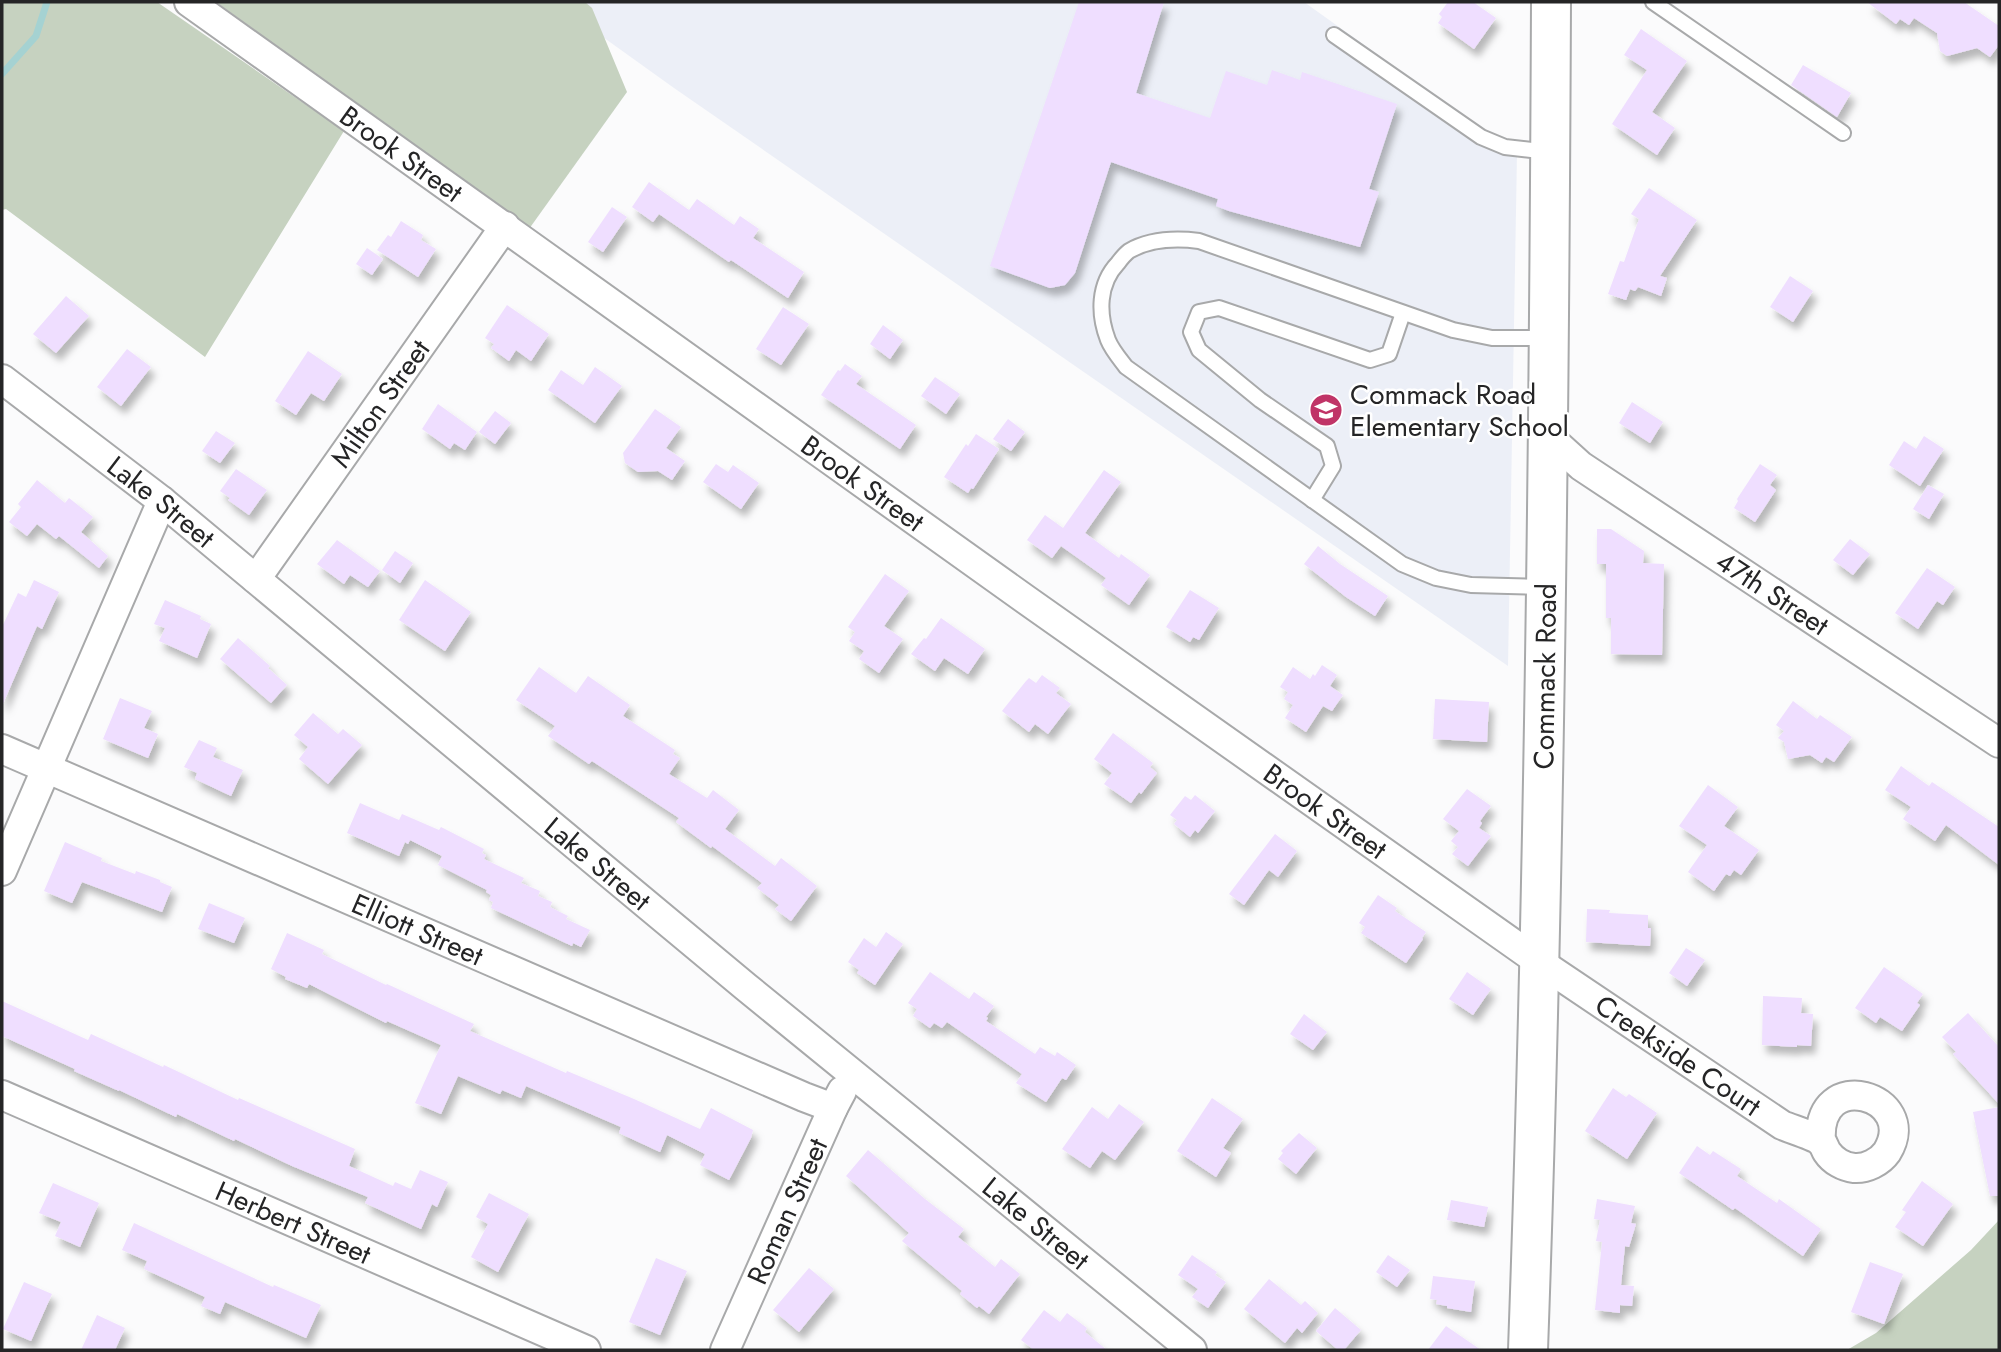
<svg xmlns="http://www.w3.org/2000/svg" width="2001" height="1352" font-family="Jost,sans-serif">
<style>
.built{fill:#eceff7}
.green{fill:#c6d2c0}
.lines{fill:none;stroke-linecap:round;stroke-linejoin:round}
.stream{stroke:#a5d2d2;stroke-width:7}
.building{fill:#efdeff;filter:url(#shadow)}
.lane-casing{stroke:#a8a9aa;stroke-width:18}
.street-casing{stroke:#a8a9aa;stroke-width:32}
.secondary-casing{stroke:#a8a9aa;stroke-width:42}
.lane{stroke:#fff;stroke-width:14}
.street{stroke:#fff;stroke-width:28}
.secondary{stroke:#fff;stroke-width:38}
.labels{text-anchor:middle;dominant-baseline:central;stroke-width:5;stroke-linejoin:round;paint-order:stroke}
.street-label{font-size:28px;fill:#252526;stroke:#fff}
.poi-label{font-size:28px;fill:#252526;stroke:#fff;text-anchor:start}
</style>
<defs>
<filter id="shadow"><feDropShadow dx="4.5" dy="8" stdDeviation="3.5" flood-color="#0004"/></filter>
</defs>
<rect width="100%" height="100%" fill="#fbfbfc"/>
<polygon class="built" points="554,2 1304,2 1517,154 1508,666 674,88"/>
<g class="green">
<polygon points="2,2 157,2 344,131 205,357 6,209 2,210"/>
<polygon points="216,2 585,2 592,8 627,92 529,229"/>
<polygon points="1999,1220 1999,1350 1847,1350 1876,1333 1971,1250"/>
</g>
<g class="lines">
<polyline class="stream" points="2,74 36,36 47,2"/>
</g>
<g class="building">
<polygon points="1079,2 1164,2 1136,93 1210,118 1226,71 1267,85 1272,70 1300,80 1302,72 1397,104 1369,189 1379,192 1360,247 1229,211 1216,206 1218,199 1111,162 1075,273 1065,285 1050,288 990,266"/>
<polygon points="1448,2 1473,2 1496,18 1474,49 1438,23 1442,17 1439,14"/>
<polygon points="1867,2 1964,2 1999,26 1999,45 1990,57 1977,48 1947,56 1940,51 1937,33 1914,18 1909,25 1900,19 1896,24"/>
<polygon points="1641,29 1687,61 1652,112 1675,128 1657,155 1612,124 1647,70 1624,55"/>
<polygon points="1803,65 1851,93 1837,117 1791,85"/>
<polygon points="649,182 689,210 697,199 734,225 740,216 759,229 753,238 804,272 788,298 731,260 729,262 659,214 653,222 632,207"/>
<polygon points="1649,188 1697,220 1660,276 1667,278 1661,296 1638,287 1635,291 1630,289 1626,300 1608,294 1620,261 1624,262 1639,219 1631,214"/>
<polygon points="612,207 627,217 603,252 588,242"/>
<polygon points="401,221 423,235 421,240 436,249 418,277 377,250 388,235 391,237"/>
<polygon points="367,248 383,259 372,275 356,264"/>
<polygon points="1790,276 1813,291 1793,322 1770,307"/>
<polygon points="66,296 89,316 56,353 33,334"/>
<polygon points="507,305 549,334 531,361 516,350 509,361 491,348 494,344 485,338"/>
<polygon points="783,307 809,324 781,365 756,349"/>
<polygon points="883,325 903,340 890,359 870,344"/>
<polygon points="127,349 151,367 121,406 97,387"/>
<polygon points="308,351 342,374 324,401 311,393 296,415 275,401"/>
<polygon points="845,364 862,376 856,384 916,425 900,449 821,395 838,370 840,371"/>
<polygon points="595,367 622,386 595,423 548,390 561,370 583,385"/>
<polygon points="935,377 960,394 946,414 921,396"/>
<polygon points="1632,402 1663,422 1650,443 1619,423"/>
<polygon points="438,404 477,432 465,450 454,443 450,449 422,429"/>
<polygon points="655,409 681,427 666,448 685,461 672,480 658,471 638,472 625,463 623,453"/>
<polygon points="495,411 511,423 495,444 479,432"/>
<polygon points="1008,419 1025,432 1011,451 993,439"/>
<polygon points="216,431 235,443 220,463 202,451"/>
<polygon points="976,434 999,449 973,489 971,488 968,493 944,477 966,444 968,446"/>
<polygon points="1924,436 1944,449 1920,486 1889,465 1904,441 1916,449"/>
<polygon points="716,464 728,472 733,465 759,483 741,509 703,482"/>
<polygon points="1760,464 1777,475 1770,485 1776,490 1755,522 1734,508 1738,501 1737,499"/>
<polygon points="236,469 267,490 249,515 228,500 230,498 220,491"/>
<polygon points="1104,470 1121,482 1085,533 1119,558 1121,554 1150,575 1129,605 1101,585 1106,578 1061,546 1052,558 1027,540 1045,515 1063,528"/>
<polygon points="37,480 65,503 69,498 93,517 81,532 108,556 99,568 59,536 56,539 37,524 27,536 9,522 21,507 18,504"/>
<polygon points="1928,485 1944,494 1929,519 1913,509"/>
<polygon points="1597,529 1611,529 1644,551 1643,563 1664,564 1662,655 1611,654 1611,618 1606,618 1606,564 1597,564"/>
<polygon points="1850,539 1870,554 1853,575 1833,560"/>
<polygon points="337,540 380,571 368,587 350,575 344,584 317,564"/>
<polygon points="1318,546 1340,564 1388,596 1375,616 1346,597 1304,564"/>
<polygon points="395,551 413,563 400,583 382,570"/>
<polygon points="1927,568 1955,587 1943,605 1937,601 1918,629 1895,613"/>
<polygon points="885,574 909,591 884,626 903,639 879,673 859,659 864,651 849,641 855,632 848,627"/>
<polygon points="34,580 59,592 42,629 37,626 2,706 2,627 18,593 26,597"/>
<polygon points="425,580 471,612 445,651 399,620"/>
<polygon points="1190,590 1219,608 1199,640 1193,637 1190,642 1166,627"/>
<polygon points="165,600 201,616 200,619 211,624 197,658 159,641 165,628 154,624"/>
<polygon points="941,618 985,649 968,674 944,658 935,671 911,654 924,638 926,639"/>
<polygon points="238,638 270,666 268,668 287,685 271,703 220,659"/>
<polygon points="1322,665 1337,675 1330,686 1343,695 1332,711 1323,706 1306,732 1285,718 1293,705 1284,699 1288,692 1280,687 1293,667 1310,679 1313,674 1315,676"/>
<polygon points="539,667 576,693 588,676 630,705 623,716 675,750 673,754 680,758 669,774 707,798 713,790 739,810 725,829 775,866 781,858 817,886 791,921 775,909 779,905 757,888 762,883 712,846 711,848 676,822 679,818 592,761 589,764 548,736 555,726 516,700"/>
<polygon points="1042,675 1060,688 1056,693 1071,704 1048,734 1035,724 1029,732 1002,711 1026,681 1029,678 1036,683"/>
<polygon points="120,698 152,711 144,728 158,734 148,758 103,739"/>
<polygon points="1435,699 1489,702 1487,742 1433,739"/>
<polygon points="1793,701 1817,719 1820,715 1852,737 1834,762 1826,757 1822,763 1810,755 1788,759 1784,742 1778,738 1784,731 1776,725"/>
<polygon points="313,713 338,734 343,729 362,745 328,784 299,759 308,747 294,735"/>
<polygon points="1113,733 1153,763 1150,767 1157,773 1141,794 1139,792 1131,803 1104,784 1112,773 1094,759"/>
<polygon points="199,740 217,748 213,757 243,770 231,796 195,779 197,773 184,767"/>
<polygon points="1901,766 1929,786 1932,782 1999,827 1999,865 1946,825 1935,841 1903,819 1911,807 1885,790"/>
<polygon points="1708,785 1738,807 1724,826 1759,850 1741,875 1734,870 1730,876 1726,874 1714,891 1688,872 1707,845 1679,826"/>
<polygon points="1467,789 1491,806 1480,821 1482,823 1479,828 1491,836 1468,866 1452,854 1458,847 1451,841 1459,831 1443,819"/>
<polygon points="1195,795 1215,811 1198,833 1195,830 1190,837 1174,824 1177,820 1170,815 1185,796 1191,800"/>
<polygon points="360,803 399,820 402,814 439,830 441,827 484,849 482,853 486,855 484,859 524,878 521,883 540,891 538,896 552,902 550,907 568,916 566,919 590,930 581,947 573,943 572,946 491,908 493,902 489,900 491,895 486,892 487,890 438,865 442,856 410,840 408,844 405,842 399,856 347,833"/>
<polygon points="1275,834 1297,851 1278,877 1269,870 1244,905 1229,894"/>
<polygon points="65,842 102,858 101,861 135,874 136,871 160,880 160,882 172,887 162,912 82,882 72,903 44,891"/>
<polygon points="1378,895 1397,908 1395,911 1426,932 1422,938 1423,939 1406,963 1361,933 1365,927 1359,923"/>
<polygon points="209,903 245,918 234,943 198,929"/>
<polygon points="1587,909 1610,910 1609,913 1648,915 1648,928 1651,928 1650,946 1586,942"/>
<polygon points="886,932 903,944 875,985 857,973 859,970 848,962 864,938 876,947"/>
<polygon points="287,933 324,950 322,954 386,985 387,984 474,1024 470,1031 566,1073 567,1071 634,1099 700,1129 711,1108 753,1130 751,1138 729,1180 700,1165 705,1154 667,1135 660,1152 619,1133 621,1127 526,1086 521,1098 502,1090 500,1094 458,1076 441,1114 415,1103 441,1045 387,1021 386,1023 309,984 307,988 285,979 286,977 271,969"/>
<polygon points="1686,948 1705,960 1687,986 1669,973"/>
<polygon points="1884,967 1923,994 1917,1003 1920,1005 1902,1031 1880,1017 1876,1023 1855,1008"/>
<polygon points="930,972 969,999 974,992 994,1006 986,1017 988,1018 986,1021 1035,1054 1040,1047 1055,1056 1057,1052 1076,1065 1066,1080 1062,1078 1046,1102 1016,1083 1022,1074 947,1022 942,1028 934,1023 930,1028 913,1016 917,1009 908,1003"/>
<polygon points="1467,972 1491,989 1473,1015 1449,999"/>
<polygon points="1763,996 1802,998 1801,1013 1813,1014 1811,1046 1797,1045 1797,1047 1762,1045"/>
<polygon points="2,1001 88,1040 91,1034 163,1067 164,1065 238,1100 239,1098 355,1149 349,1166 393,1186 395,1182 411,1189 420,1170 448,1182 437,1207 432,1204 421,1229 365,1203 368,1197 292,1166 235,1139 234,1141 177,1114 176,1117 119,1090 119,1091 74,1071 75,1069 2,1036"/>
<polygon points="1968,1013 1999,1047 1999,1104 1953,1054 1956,1052 1942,1037"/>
<polygon points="1304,1014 1327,1032 1313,1050 1290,1034"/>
<polygon points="1613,1088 1626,1097 1629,1094 1657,1113 1627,1159 1585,1131"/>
<polygon points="1212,1098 1243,1119 1223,1148 1231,1153 1216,1177 1177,1151"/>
<polygon points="1119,1104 1144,1122 1115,1160 1102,1151 1090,1168 1062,1149 1092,1107 1108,1119"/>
<polygon points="1999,1107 1999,1196 1990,1196 1973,1112"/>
<polygon points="1299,1133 1317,1148 1296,1174 1278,1159 1283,1153 1281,1151"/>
<polygon points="1697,1146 1710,1155 1713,1151 1741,1169 1737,1176 1777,1203 1779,1199 1821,1229 1803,1256 1735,1208 1733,1210 1679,1173"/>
<polygon points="868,1150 925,1199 964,1229 958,1237 995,1267 1001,1259 1020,1274 989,1314 979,1306 977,1308 960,1294 962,1291 902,1241 909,1233 846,1176"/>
<polygon points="1922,1181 1953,1204 1923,1246 1895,1227 1906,1212 1902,1210"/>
<polygon points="53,1183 99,1203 80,1247 55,1236 61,1222 39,1213"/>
<polygon points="489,1193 529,1214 498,1272 471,1257 488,1224 476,1217"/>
<polygon points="1597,1199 1635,1206 1631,1223 1636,1224 1629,1247 1625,1246 1621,1285 1634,1286 1632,1306 1620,1305 1620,1313 1595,1310 1602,1242 1596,1241 1600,1220 1594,1219"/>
<polygon points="1451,1200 1488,1207 1484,1227 1447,1220"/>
<polygon points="134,1223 273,1287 274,1285 321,1305 306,1338 225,1302 220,1314 201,1306 205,1297 144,1269 147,1261 122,1250"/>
<polygon points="1192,1255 1217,1272 1215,1275 1226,1282 1208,1308 1192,1297 1198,1289 1178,1275"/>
<polygon points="1388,1255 1410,1270 1397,1287 1376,1272"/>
<polygon points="656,1258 687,1271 660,1335 629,1322"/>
<polygon points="1870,1262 1903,1274 1884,1324 1851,1312"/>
<polygon points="809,1268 834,1289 799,1332 773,1310"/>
<polygon points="1433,1276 1475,1281 1471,1312 1447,1308 1447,1306 1436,1304 1437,1300 1430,1299"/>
<polygon points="1269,1279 1301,1305 1305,1301 1318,1313 1302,1333 1297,1328 1285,1343 1244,1309"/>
<polygon points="24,1282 52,1294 31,1341 3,1329"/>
<polygon points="1335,1308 1361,1330 1344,1350 1338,1350 1316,1331"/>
<polygon points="1044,1310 1060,1322 1067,1313 1087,1328 1085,1332 1107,1350 1034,1350 1021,1340"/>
<polygon points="97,1315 125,1328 115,1350 81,1350"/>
<polygon points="1446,1326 1481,1350 1428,1350"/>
</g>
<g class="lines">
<defs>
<g id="lane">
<polyline points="1653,2 1843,133"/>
<polyline points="1334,35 1481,137 1505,147 1549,152"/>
<polyline points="1312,500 1333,466 1327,446 1260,400 1199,350 1191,332 1199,312 1219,308 1370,360 1389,354 1403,313"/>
<path d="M1545 587 1471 585 1436 578 1402 564 1126 367C1120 359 1112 350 1108 340 1098 314 1098 284 1118 263 1121 259 1125 254 1129 251 1150 239 1175 238 1199 241L1453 330 1492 338H1548"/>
</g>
<g id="street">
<path id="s1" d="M189 2 1025 599 1538 961 1782 1125C1791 1129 1815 1136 1822 1142 1824 1145 1825 1149 1827 1152 1833 1161 1844 1167 1854 1168 1866 1169 1880 1162 1887 1152 1921 1096 1815 1064 1821 1142"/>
<path id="s2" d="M2 379 162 501 746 987 1192 1350"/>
<path id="s3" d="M1549 437 1581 466 1999 743"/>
<path id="s4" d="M256 579 505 226"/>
<path id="s5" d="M2 749 804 1097 833 1108"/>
<polyline points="2,871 162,501"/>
<path id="s6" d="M2 1095 586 1350"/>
<path id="s7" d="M725 1350 833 1108 842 1091"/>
</g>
<g id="secondary">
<path id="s8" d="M1528 1350C1544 901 1549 451 1551 2"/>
</g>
</defs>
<use href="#lane" class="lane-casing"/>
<use href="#street" class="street-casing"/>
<use href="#secondary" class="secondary-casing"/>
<use href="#lane" class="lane"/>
<use href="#street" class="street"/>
<use href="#secondary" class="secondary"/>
</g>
<defs>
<symbol id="school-disc" viewBox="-11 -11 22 22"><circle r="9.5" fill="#c03467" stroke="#fff"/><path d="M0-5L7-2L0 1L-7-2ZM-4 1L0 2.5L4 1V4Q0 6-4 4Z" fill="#fff"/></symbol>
</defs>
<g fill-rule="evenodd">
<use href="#school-disc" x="1307" y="391" width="38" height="38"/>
</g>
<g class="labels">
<g class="street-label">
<text stroke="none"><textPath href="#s1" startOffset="261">Brook Street</textPath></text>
<text stroke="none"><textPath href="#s4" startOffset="215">Milton Street</textPath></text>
<text stroke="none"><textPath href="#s1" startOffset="828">Brook Street</textPath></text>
<text stroke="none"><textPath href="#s2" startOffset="201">Lake Street</textPath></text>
<text stroke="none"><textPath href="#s3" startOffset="273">47th Street</textPath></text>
<text stroke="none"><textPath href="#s8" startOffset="674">Commack Road</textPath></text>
<text stroke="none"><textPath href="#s1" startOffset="1395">Brook Street</textPath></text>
<text stroke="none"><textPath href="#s2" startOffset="768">Lake Street</textPath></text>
<text stroke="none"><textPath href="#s5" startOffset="453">Elliott Street</textPath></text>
<text stroke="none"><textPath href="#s1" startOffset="1824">Creekside Court</textPath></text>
<text stroke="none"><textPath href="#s7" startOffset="152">Roman Street</textPath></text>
<text stroke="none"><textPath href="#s6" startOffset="318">Herbert Street</textPath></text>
<text stroke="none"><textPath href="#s2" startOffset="1335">Lake Street</textPath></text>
</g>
<g class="poi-label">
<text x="1350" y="394">Commack Road<tspan x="1350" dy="32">Elementary School</tspan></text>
</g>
</g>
<rect width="2001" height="1352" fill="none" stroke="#252526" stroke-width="7"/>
</svg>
